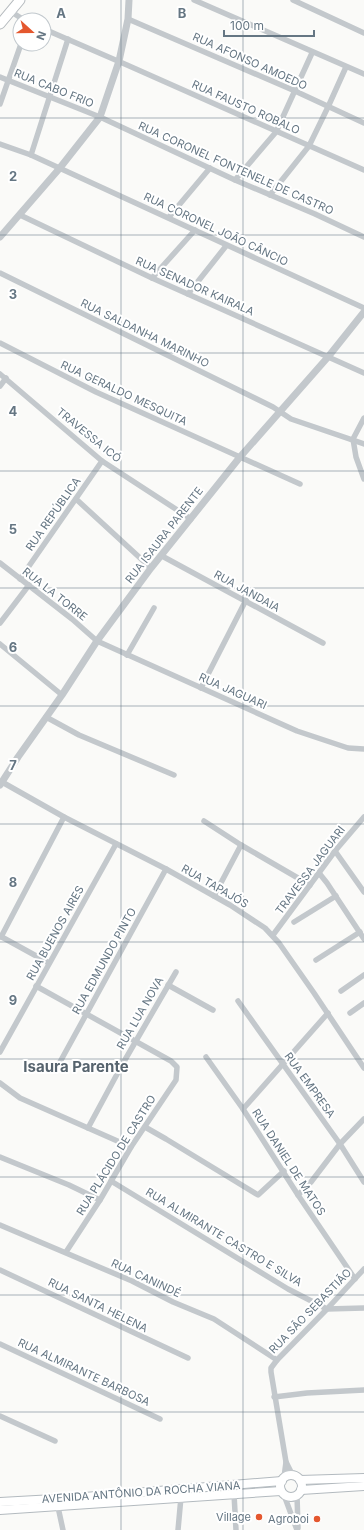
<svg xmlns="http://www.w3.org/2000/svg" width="364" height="1530" font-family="Inter,sans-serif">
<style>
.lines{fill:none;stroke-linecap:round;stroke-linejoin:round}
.secondary-casing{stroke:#b3babf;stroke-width:10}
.primary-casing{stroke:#b5babe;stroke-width:11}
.minor{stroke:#c3c8cc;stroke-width:5.5}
.tertiary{stroke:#c3c8cc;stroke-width:7}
.secondary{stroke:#fff;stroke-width:8}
.primary{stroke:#fff;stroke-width:9}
.grid{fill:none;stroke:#657683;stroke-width:1;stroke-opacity:0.55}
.poi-dot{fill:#e4572e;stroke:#fff;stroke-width:1.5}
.labels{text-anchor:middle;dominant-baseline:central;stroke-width:4;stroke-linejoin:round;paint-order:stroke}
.street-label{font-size:11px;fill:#657683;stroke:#fff}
.poi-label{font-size:11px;fill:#657683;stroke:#fff;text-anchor:end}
.district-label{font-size:15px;font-weight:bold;fill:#57646e;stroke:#fff}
.grid-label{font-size:13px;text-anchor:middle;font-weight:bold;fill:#657683;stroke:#fff;stroke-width:4;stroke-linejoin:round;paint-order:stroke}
</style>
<rect width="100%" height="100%" fill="#fafaf8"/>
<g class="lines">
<defs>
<g id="secondary">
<circle cx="291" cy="1486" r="11"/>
<polyline points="300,1480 364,1478"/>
<polyline points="301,1490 364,1486"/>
<polyline points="0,1502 72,1498 282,1481"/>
<polyline points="0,1510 281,1491"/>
</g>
<polyline id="primary" points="0,24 20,0"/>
</defs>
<use href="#secondary" class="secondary-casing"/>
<use href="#primary" class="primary-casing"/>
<g class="minor">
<polyline points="194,0 364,74"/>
<polyline points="293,0 364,33"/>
<polyline points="10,11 24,20"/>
<polyline points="128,19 295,91 364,123"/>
<polyline points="44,29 127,65 364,170"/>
<polyline points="0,77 100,117 235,180 315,214 364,237"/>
<polyline points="0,104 21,44"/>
<polyline points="0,144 31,155 364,308"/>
<polyline points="31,155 68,39"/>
<polyline points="235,180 276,132 312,53"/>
<polyline points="270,195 309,146 328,107 346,67"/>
<polyline points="20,215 152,278 364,373"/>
<polyline points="169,217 210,168"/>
<polyline points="0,273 273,407 291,419 364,444"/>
<polyline points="152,278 195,230"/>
<polyline points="188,294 226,246"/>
<polyline points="0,343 96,392 300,484"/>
<polyline points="0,374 102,461 191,519"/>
<polyline points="0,386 6,378"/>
<polyline points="364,418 353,439 356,457 364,479"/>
<polyline points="76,499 151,568"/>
<polyline points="162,556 323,643"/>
<polyline points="0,563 72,619 97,641 297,731 348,748 364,749"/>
<polyline points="20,579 102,461"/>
<polyline points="0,623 29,585"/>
<polyline points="0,644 62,695"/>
<polyline points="127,655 154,608"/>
<polyline points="201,688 246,600"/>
<polyline points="46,717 79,735 174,775"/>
<polyline points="2,782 64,817 166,869 230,905 265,928 279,943 314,993 364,1068"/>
<polyline points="204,821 241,845 310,885"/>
<polyline points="335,851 364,892"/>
<polyline points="319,873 327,883 364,939"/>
<polyline points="214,896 241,845"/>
<polyline points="294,922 336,896"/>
<polyline points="273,935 335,851 364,817"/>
<polyline points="0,936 49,963"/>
<polyline points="1,937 64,817"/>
<polyline points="316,960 360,932"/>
<polyline points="168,985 213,1010"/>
<polyline points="36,986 171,1061 177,1067 176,1080 131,1147 100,1200 66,1252"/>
<polyline points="341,991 364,975"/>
<polyline points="238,1001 340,1144 364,1182"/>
<polyline points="350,1013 364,1003"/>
<polyline points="0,1052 116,844"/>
<polyline points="206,1057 243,1109 298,1195 355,1279"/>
<polyline points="60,1062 166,869"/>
<polyline points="0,1083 20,1098 131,1147"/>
<polyline points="243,1109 328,1013"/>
<polyline points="145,1127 166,1139 258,1195 284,1171"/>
<polyline points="88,1128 122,1065 176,972"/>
<polyline points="0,1157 69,1185 100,1200"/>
<polyline points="111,1181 288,1289 327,1309 364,1308"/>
<polyline points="298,1195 311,1182 340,1144 364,1119"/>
<polyline points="0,1225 132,1281 173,1302 214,1319 277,1360"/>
<polyline points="0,1270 188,1358"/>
<polyline points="0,1344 160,1419"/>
<polyline points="274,1397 307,1393 364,1390"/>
<polyline points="0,1416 55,1441"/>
<polyline points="286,1462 293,1476"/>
<polyline points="284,1477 286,1462 271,1372 271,1368 277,1360 327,1309 364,1269"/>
<polyline points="234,1494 236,1530"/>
<polyline points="284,1495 297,1530"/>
<polyline points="297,1495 298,1528"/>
<polyline points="58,1507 63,1530"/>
<polyline points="178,1530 181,1497"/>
</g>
<g class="tertiary">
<polyline points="0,237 59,169 100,117 119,61 128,19 129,0"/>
<polyline points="0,785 18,757 62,695 97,641 151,568 240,457 328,357 364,312"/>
</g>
<use href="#secondary" class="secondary"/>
<use href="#primary" class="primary"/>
</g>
<path class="grid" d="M121 0V1530M243 0V1530M0 118H364M0 235H364M0 353H364M0 471H364M0 588H364M0 706H364M0 824H364M0 942H364M0 1059H364M0 1177H364M0 1295H364M0 1412H364"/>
<g class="poi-dot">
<circle cx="259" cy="1517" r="4"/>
<circle cx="317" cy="1519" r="4"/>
</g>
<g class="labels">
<g class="street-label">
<text transform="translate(250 61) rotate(24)">RUA AFONSO AMOEDO</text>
<text transform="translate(54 88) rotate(22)">RUA CABO FRIO</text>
<text transform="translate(246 107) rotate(24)">RUA FAUSTO ROBALO</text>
<text transform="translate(236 168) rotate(24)">RUA CORONEL FONTENELE DE CASTRO</text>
<text transform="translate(216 229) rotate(25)">RUA CORONEL JOÃO CÂNCIO</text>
<text transform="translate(195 286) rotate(24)">RUA SENADOR KAIRALA</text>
<text transform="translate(145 333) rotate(26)">RUA SALDANHA MARINHO</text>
<text transform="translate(124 393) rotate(25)">RUA GERALDO MESQUITA</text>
<text transform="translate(89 435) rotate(39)">TRAVESSA ICÓ</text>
<text transform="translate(53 514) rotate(-55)">RUA REPÚBLICA</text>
<text transform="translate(164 535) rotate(-52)">RUA ISAURA PARENTE</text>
<text transform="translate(247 591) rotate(29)">RUA JANDAIA</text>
<text transform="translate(55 594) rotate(38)">RUA LA TORRE</text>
<text transform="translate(233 691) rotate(24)">RUA JAGUARI</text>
<text transform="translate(310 870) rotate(-53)">TRAVESSA JAGUARI</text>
<text transform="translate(215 886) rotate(30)">RUA TAPAJÓS</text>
<text transform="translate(55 933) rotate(-61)">RUA BUENOS AIRES</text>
<text transform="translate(104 961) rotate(-61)">RUA EDMUNDO PINTO</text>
<text transform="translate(140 1013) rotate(-60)">RUA LUA NOVA</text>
<text transform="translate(310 1085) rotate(54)">RUA EMPRESA</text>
<text transform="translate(116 1155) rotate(-58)">RUA PLÁCIDO DE CASTRO</text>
<text transform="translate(289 1162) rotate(57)">RUA DANIEL DE MATOS</text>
<text transform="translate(224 1237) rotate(31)">RUA ALMIRANTE CASTRO E SILVA</text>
<text transform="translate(146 1278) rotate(25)">RUA CANINDÉ</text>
<text transform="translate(98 1305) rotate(26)">RUA SANTA HELENA</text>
<text transform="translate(310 1311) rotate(-46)">RUA SÃO SEBASTIÃO</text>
<text transform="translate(84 1372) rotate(25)">RUA ALMIRANTE BARBOSA</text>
<text transform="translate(141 1492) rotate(-4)">AVENIDA ANTÔNIO DA ROCHA VIANA</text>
</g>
<g class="poi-label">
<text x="251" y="1517">Village</text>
<text x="309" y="1519">Agroboi</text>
</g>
<g class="district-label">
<text x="76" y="1066">Isaura Parente</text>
</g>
</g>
<g class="grid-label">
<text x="61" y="18">A</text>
<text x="182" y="18">B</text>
<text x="13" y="181">2</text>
<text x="13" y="299">3</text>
<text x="13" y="416">4</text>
<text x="13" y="534">5</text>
<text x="13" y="652">6</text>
<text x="13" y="770">7</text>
<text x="13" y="887">8</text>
<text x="13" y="1005">9</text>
</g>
<g transform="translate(32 32) rotate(111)"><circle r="19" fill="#ffffff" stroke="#c1c8cd"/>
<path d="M0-3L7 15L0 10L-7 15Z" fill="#e4572e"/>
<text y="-6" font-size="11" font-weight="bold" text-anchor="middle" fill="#657683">N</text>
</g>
<path d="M224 30v6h90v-6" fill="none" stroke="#657683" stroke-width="2"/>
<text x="230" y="30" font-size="12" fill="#657683" stroke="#ffffff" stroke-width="3" paint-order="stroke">100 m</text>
</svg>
